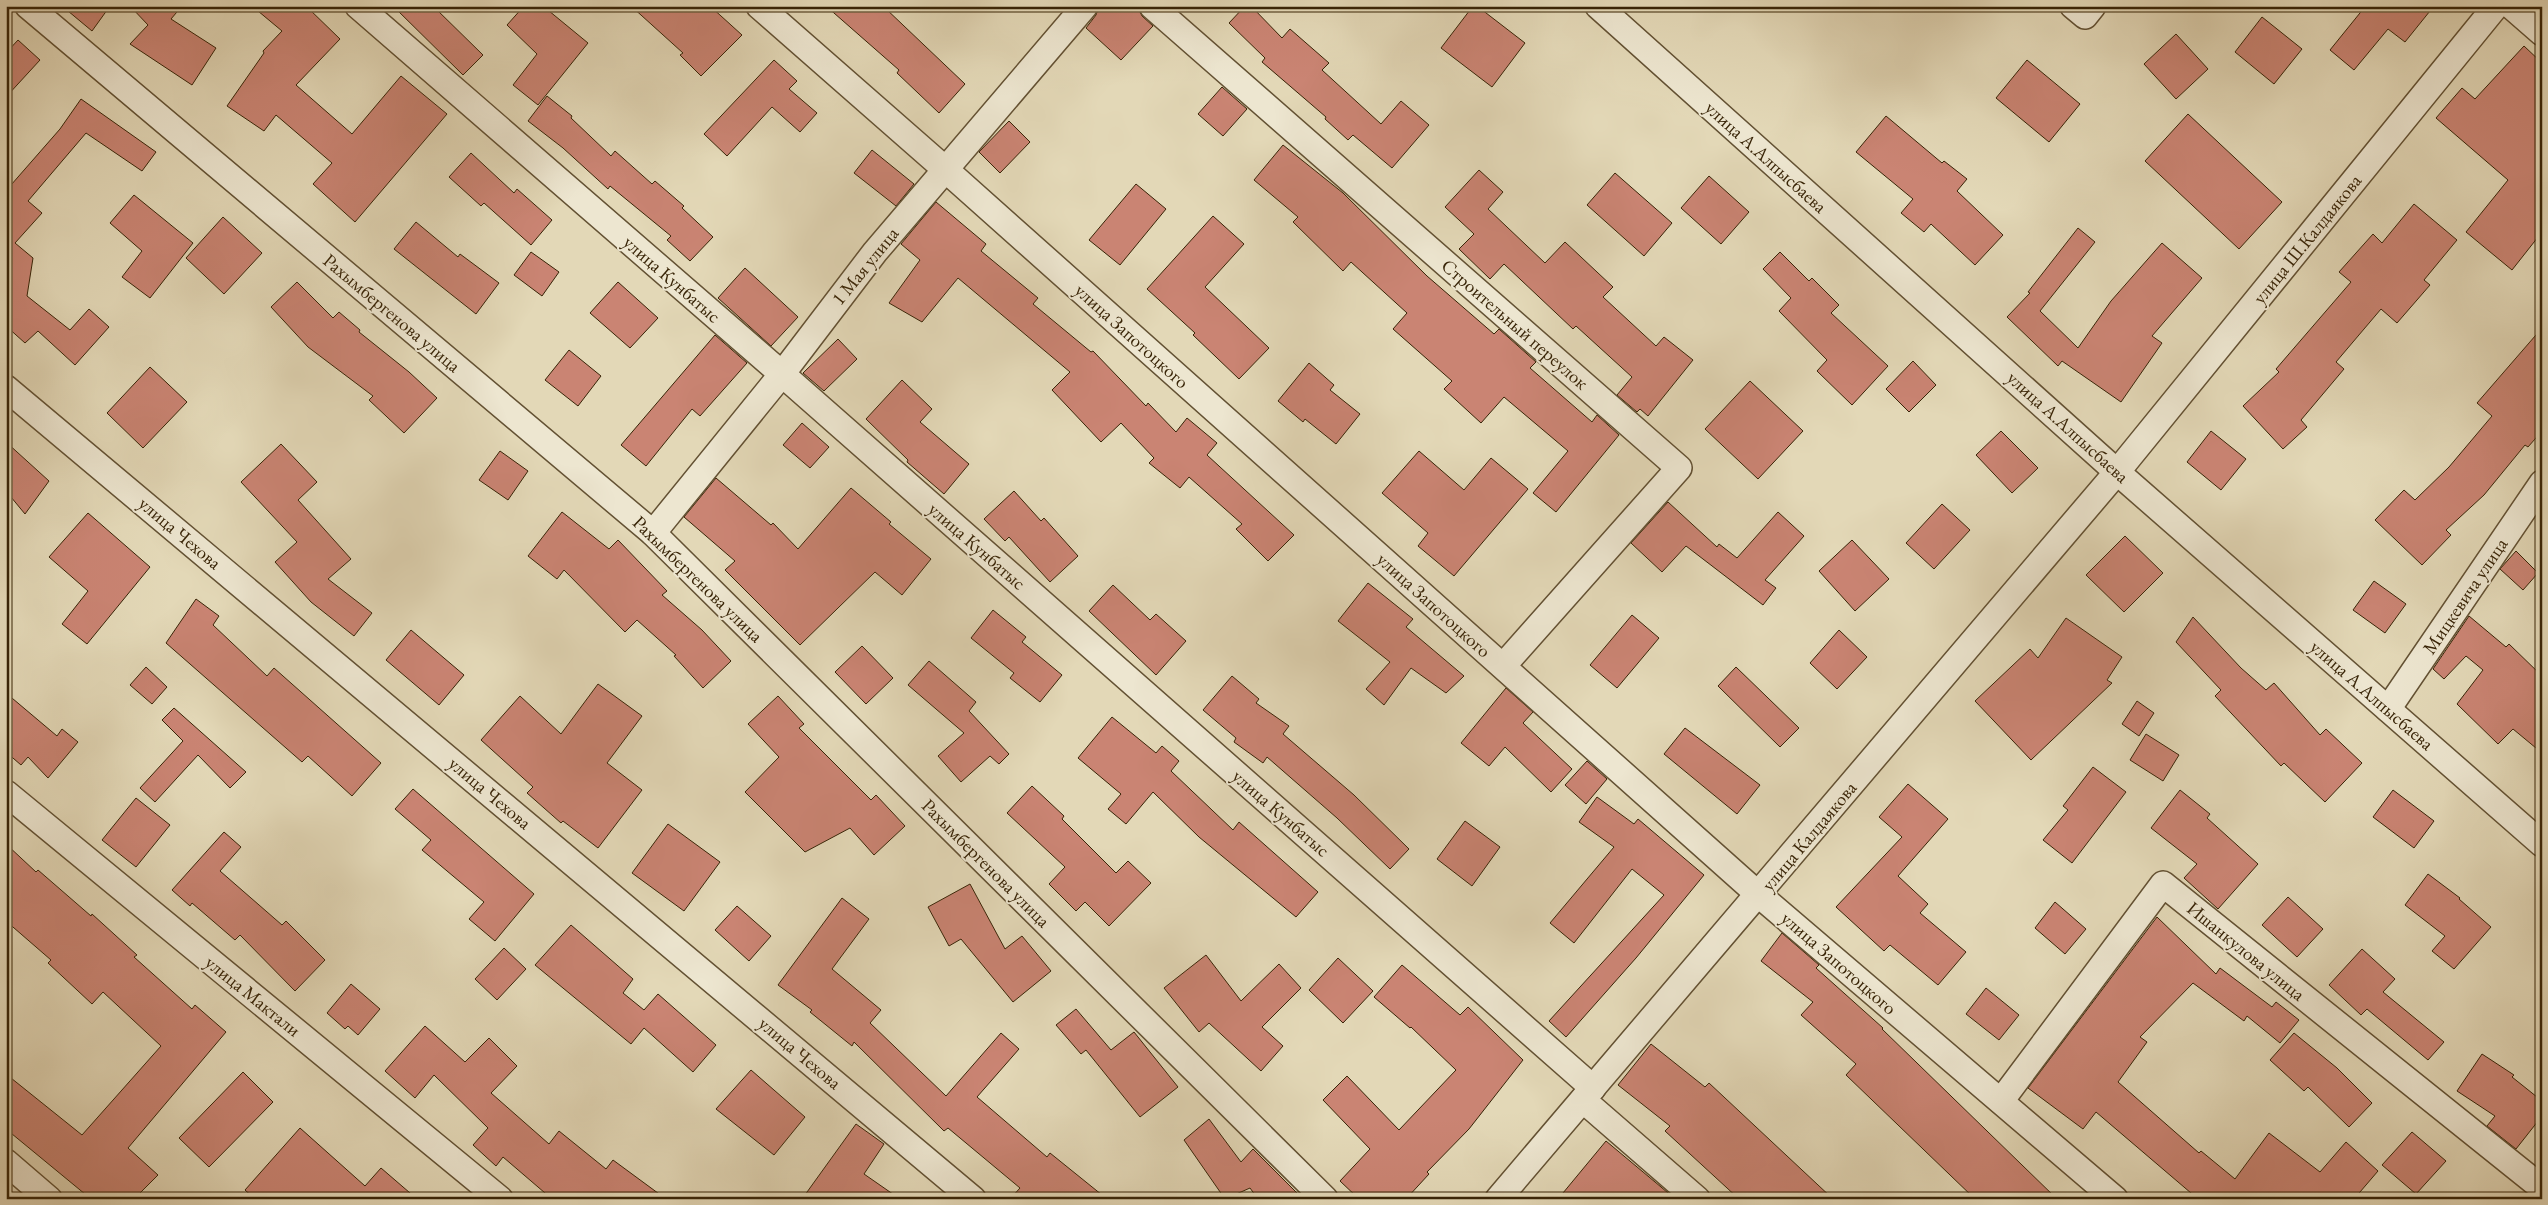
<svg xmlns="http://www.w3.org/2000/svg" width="2548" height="1205" font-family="'EB Garamond',serif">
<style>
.building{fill:#ca8473;stroke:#382407}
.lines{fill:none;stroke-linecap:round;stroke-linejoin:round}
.minor-casing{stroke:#635133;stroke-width:28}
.minor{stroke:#ede6d0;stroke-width:25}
.labels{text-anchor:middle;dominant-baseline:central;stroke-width:4;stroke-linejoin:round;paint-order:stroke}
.street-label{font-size:19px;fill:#382407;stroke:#ede6d0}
</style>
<rect width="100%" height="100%" fill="#e3d8b7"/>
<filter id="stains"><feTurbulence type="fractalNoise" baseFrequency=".004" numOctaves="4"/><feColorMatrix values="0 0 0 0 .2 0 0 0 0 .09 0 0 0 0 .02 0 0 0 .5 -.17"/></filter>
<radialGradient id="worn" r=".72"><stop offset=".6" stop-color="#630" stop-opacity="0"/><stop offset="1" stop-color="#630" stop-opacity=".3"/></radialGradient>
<g class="building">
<polygon points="62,6 110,6 92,31"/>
<polygon points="130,6 182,6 171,19 216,48 192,85 130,44 148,25"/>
<polygon points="252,6 306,6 340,39 296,85 352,134 401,76 447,114 355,222 313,184 332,163 276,115 264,131 227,106 264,53 263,51 282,31"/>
<polygon points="393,6 433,6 483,55 463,75"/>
<polygon points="524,6 543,6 588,43 538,105 513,85 537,54 507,25"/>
<polygon points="631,6 710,6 742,35 701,76 680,55 683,53"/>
<polygon points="826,6 883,6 965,84 939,113 897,73 899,70"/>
<polygon points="1099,6 1138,6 1142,16 1153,26 1121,60 1086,28 1096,15"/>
<polygon points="1245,6 1251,6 1282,38 1290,29 1329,63 1322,70 1381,124 1401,101 1429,125 1392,168 1353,135 1348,140 1325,119 1326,117 1262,62 1265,58 1229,23"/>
<polygon points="1473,6 1477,6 1525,43 1492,87 1441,48"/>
<polygon points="2361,6 2434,6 2405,42 2388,29 2354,70 2330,50 2364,8"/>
<polygon points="2262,17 2302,49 2274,84 2235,52"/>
<polygon points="2176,34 2208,69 2176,99 2144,64"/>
<polygon points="18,40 40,60 6,97 6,53"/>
<polygon points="2524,46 2542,63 2542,232 2512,270 2466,232 2508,180 2436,118 2462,88 2475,99"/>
<polygon points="774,60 797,81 789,89 817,113 800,132 772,107 727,156 704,134"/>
<polygon points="2027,60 2080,104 2049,142 1996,98"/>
<polygon points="1222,87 1247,109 1223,136 1198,114"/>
<polygon points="547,96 572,116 571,118 611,156 615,151 652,184 655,181 684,206 682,208 713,237 690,261 667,240 671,236 610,186 608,189 563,148 528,121"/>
<polygon points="81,99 156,152 142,171 86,133 28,201 42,213 15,243 33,258 27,296 70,330 89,309 109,327 75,365 38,331 25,343 6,326 6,181 11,185 60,129"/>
<polygon points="2188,114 2282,202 2239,249 2145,161"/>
<polygon points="1886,116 1942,163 1944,161 1967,179 1957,191 2003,235 1975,265 1931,224 1924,232 1901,213 1913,199 1856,152"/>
<polygon points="1009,121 1030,142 1000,173 979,152"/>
<polygon points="1283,145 1343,193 1427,276 1494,334 1499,329 1536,362 1530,368 1592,422 1597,415 1619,435 1556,512 1533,493 1568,451 1504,397 1481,423 1444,389 1452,381 1393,329 1407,313 1351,262 1343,271 1293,222 1298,217 1254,180"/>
<polygon points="872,150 914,184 896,206 854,173"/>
<polygon points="471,153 514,193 517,189 552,220 531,245 484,203 481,206 449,177"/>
<polygon points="1479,170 1503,192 1488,209 1545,263 1565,242 1613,287 1603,297 1656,346 1664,337 1693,360 1648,416 1640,409 1637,412 1617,395 1632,377 1576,326 1573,329 1504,264 1490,279 1459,249 1474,234 1445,207"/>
<polygon points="1615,173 1672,223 1644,256 1587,205"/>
<polygon points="1709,176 1749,212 1721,244 1681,208"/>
<polygon points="1136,184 1166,209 1120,265 1089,240"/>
<polygon points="134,195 193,243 150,298 122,277 142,251 110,223"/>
<polygon points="936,202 986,244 981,251 1038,298 1033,304 1091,352 1093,351 1146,406 1148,403 1176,432 1187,418 1217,443 1207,455 1294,535 1268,561 1236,529 1242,524 1189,477 1180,488 1149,463 1154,458 1121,423 1101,442 1052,390 1070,372 958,278 922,322 889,303 920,260 901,244"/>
<polygon points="2414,204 2457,240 2424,280 2430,285 2397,323 2381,309 2336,362 2344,369 2301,420 2307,427 2283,449 2243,406 2279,372 2276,369 2351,282 2339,272 2373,234 2382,243"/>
<polygon points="1213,216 1244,244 1205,287 1269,348 1239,379 1193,335 1195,333 1147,289"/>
<polygon points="223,217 262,253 224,294 186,258"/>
<polygon points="416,222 458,257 460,254 499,283 476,314 394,249"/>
<polygon points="2078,228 2095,242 2040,311 2078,348 2111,301 2162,243 2202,278 2152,336 2162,343 2121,402 2062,361 2058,366 2007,317 2030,293 2028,292"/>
<polygon points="531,252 559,272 542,296 514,275"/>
<polygon points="1780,252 1809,281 1812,278 1839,305 1831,313 1888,366 1852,405 1817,371 1827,360 1779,311 1791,298 1763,269"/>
<polygon points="745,268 798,317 771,346 718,298"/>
<polygon points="297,282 333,318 339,312 360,330 359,332 409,372 437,398 404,433 369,400 373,396 308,347 271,307"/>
<polygon points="618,282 658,318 630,348 590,313"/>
<polygon points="2542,328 2542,431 2528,447 2525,445 2484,495 2446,530 2451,535 2422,565 2375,520 2404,490 2415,500 2449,467 2492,416 2477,403"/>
<polygon points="715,335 747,363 700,416 692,409 646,466 621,445"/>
<polygon points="838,339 857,359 824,391 803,373"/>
<polygon points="569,350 601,376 578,406 545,380"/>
<polygon points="1913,361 1936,385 1909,412 1886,389"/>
<polygon points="1309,363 1334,385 1330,390 1360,414 1336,444 1305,419 1303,422 1278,401"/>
<polygon points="150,367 187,402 143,448 107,413"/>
<polygon points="902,380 932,409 920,422 969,464 944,494 907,462 908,460 866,419"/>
<polygon points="1750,381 1803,431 1758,479 1705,429"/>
<polygon points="802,423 829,447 810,468 783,445"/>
<polygon points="2001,431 2038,468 2012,493 1976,455"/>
<polygon points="2211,431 2246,459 2221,490 2187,462"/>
<polygon points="6,442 49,481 25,514 6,491"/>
<polygon points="281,444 317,482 298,500 351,559 328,579 372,613 354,636 311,602 275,562 297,542 241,482"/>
<polygon points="500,451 528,471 508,500 479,480"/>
<polygon points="1419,451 1464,490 1491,458 1528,489 1454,576 1418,546 1428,533 1382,493"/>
<polygon points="716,478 771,525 773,523 798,549 851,488 891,522 889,524 931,559 902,595 875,572 800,645 725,570 735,561 684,517"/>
<polygon points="1014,491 1041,521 1044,518 1078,556 1050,582 1009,537 1005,541 984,519"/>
<polygon points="1668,502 1717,547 1719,544 1737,558 1778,512 1804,536 1765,580 1776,588 1763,605 1686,546 1662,572 1631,543"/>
<polygon points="1942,504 1970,530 1934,569 1906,543"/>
<polygon points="562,512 609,549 618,540 667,591 662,595 702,630 731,661 703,688 674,656 676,655 637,620 625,632 564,570 557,579 528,556"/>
<polygon points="88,513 150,567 87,644 62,624 88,591 49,557"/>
<polygon points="2125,536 2163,573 2124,612 2086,575"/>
<polygon points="1852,540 1889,579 1855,611 1819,571"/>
<polygon points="2516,551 2538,573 2523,590 2500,569"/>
<polygon points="2374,581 2406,604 2385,633 2353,610"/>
<polygon points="1368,583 1413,619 1406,627 1464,676 1446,693 1411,668 1384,705 1366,689 1390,662 1338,621"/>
<polygon points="1113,585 1150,620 1156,614 1186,641 1156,675 1089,611"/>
<polygon points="196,599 219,616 213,625 267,676 274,668 381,763 352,796 308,756 302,762 166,643"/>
<polygon points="993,610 1026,637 1022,642 1062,675 1040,702 1010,678 1014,673 971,638"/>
<polygon points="1632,615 1659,638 1617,688 1590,665"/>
<polygon points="2469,616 2506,647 2509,644 2542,676 2542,753 2513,729 2498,744 2457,704 2483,670 2466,656 2444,679 2433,669"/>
<polygon points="2193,617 2241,668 2266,690 2274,683 2320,735 2326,729 2362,763 2325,802 2284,763 2281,766 2215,696 2221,690 2176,642"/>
<polygon points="2066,618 2122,657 2107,680 2112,683 2031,760 1975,701 2030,649 2038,658"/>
<polygon points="411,630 464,675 439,705 386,660"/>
<polygon points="1839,630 1867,657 1837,689 1810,663"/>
<polygon points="862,646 893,678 866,704 835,672"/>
<polygon points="929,661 976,702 969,711 1009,754 999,764 990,756 961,782 938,756 964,733 908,685"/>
<polygon points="146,667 167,687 152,704 130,685"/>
<polygon points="1736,667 1799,728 1780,747 1718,686"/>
<polygon points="1232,676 1259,699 1256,703 1289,726 1283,734 1354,795 1409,849 1390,869 1337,818 1267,757 1263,763 1234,742 1236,738 1203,710"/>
<polygon points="598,684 642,716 607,763 642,790 598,848 563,821 561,823 527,793 533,787 481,740 520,696 561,734"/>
<polygon points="1506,688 1533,712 1523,723 1572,769 1551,792 1505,747 1489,766 1461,743"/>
<polygon points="6,693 57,736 62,729 78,742 48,778 28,757 21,765 6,752"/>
<polygon points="778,696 804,724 799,728 871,800 876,795 905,826 874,855 850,828 805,852 745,792 779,757 748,724"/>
<polygon points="2137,701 2154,713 2139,736 2122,724"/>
<polygon points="174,708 246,772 230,788 198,755 155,802 140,788 183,741 162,720"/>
<polygon points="1112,717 1156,753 1162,746 1179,761 1171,771 1233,830 1239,822 1318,892 1296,917 1199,837 1153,792 1126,824 1108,809 1121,794 1078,758"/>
<polygon points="1685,728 1760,785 1737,814 1664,754"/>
<polygon points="2146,734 2179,755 2163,781 2130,760"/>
<polygon points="1587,761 1607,779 1586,804 1565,785"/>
<polygon points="2093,767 2126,792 2072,863 2043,840 2068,810 2063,806"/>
<polygon points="1908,784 1948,819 1898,876 1928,904 1920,913 1966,952 1938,985 1890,945 1884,951 1836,907 1902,837 1879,817"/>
<polygon points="1032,786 1064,816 1062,819 1116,873 1128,861 1151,883 1109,926 1085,902 1076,911 1049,884 1065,867 1007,813"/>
<polygon points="413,789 534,894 495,941 469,919 484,902 422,850 431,840 395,809"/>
<polygon points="2180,790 2210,814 2207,818 2258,864 2218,909 2184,878 2197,864 2151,828"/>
<polygon points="2393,790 2434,821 2414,848 2373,817"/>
<polygon points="1597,797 1634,824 1638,819 1704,875 1636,958 1566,1037 1549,1021 1664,895 1632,869 1574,943 1550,923 1614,847 1579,822"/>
<polygon points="136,798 170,825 136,867 102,840"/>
<polygon points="1465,821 1500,847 1472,886 1437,859"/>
<polygon points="668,824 720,862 684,911 632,873"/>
<polygon points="224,832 241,847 220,871 282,925 286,921 325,960 295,991 240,935 235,940 192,903 190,906 172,890"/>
<polygon points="6,844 36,872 38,870 91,916 92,914 137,955 134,957 192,1009 195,1005 226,1032 128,1148 158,1175 134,1199 91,1199 6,1129 6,1074 82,1135 161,1046 103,992 92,1004 48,963 51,960 6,921"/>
<polygon points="2428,874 2460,898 2459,899 2491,927 2454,969 2432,951 2445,936 2405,905"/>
<polygon points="970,884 1005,949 1022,936 1051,971 1013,1002 961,939 949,946 928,907"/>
<polygon points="2288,897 2323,929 2297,957 2262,925"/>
<polygon points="842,898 869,919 832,969 881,1010 870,1023 946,1096 1001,1033 1019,1049 977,1097 1047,1157 1050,1153 1107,1199 1010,1199 1020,1188 948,1128 944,1131 854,1042 852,1046 810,1012 812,1010 778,985"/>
<polygon points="2055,902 2086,929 2065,954 2035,928"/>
<polygon points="737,906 771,936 749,961 715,930"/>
<polygon points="2157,917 2216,974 2220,968 2272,1007 2276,1002 2299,1020 2280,1043 2247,1016 2244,1021 2193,983 2140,1037 2147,1042 2118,1082 2199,1153 2201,1151 2235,1179 2269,1133 2320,1172 2346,1142 2378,1171 2354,1199 2198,1199 2096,1112 2083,1129 2028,1088"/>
<polygon points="571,925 633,979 623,993 644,1010 658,994 716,1045 693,1072 644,1028 631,1044 535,965"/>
<polygon points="1782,933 1819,965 1816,968 1883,1028 1882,1029 2057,1199 1975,1199 1846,1075 1856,1064 1801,1015 1813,1002 1761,961"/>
<polygon points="504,948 526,969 497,1000 475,979"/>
<polygon points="2362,949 2395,979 2383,992 2444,1042 2428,1060 2367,1009 2361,1015 2329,985"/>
<polygon points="1206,955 1241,1001 1279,964 1301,988 1262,1027 1283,1046 1261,1071 1209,1023 1199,1032 1164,988"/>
<polygon points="1338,958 1373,991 1343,1023 1309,990"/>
<polygon points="1402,965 1460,1015 1468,1007 1523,1060 1469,1129 1427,1172 1429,1174 1406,1199 1359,1199 1340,1181 1370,1149 1323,1100 1347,1076 1399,1130 1456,1070 1411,1027 1410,1028 1374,997"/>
<polygon points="351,984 380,1009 358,1035 348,1026 345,1029 327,1013"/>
<polygon points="1986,988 2019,1015 1999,1040 1966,1014"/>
<polygon points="1076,1009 1111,1050 1134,1032 1178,1087 1140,1117 1086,1050 1081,1054 1056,1025"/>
<polygon points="425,1026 465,1062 489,1038 517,1066 491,1093 549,1144 559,1131 606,1169 613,1160 666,1199 552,1199 503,1157 496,1166 473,1145 488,1128 434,1075 415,1098 385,1071"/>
<polygon points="2294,1033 2337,1068 2372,1103 2349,1127 2308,1087 2304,1091 2270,1060"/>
<polygon points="1651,1044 1705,1087 1709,1083 1833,1199 1739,1199 1665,1131 1670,1126 1618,1085"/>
<polygon points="2482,1054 2514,1075 2512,1077 2542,1101 2542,1116 2516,1149 2487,1126 2495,1116 2457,1091"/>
<polygon points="751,1070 805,1117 774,1155 716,1109"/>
<polygon points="243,1072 273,1102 209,1167 179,1138"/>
<polygon points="1209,1119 1241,1162 1253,1149 1303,1199 1258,1199 1250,1188 1225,1199 1184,1140"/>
<polygon points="856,1124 884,1144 864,1174 900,1199 802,1199"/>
<polygon points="300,1128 365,1186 381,1168 417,1199 255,1199 245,1190"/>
<polygon points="2412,1132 2446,1161 2416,1194 2382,1165"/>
<polygon points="1606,1141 1661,1187 1675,1199 1558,1199"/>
</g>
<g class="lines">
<defs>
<g id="minor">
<polyline points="28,6 653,533 1325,1199"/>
<polyline points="358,6 782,374 1593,1088"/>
<polyline points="759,6 946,170 1759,895 2115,1199"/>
<polyline points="1152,6 1679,468 1503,666"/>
<polyline points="1598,6 2117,472 2542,844"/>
<polyline points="2073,6 2085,16 2093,6"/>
<polyline points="2511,6 2542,33"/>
<polyline points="6,388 973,1199"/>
<polyline points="653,533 782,374 875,252 1085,6"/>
<polyline points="2388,709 2542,483"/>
<polyline points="6,793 500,1199"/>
<polyline points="1583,1100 1697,1199"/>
<polyline points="2001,1101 2163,884 2542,1188"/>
<polyline points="6,1162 49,1199"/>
<polyline points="1498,1199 2117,472 2496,6"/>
</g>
</defs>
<use href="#minor" class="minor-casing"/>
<use href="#minor" class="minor"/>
</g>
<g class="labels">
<g class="street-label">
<text transform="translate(1766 157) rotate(42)">улица А.Алпысбаева</text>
<text transform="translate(2307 239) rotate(-51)">улица Ш.Калдаякова</text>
<text transform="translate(865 266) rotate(-51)">1 Мая улица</text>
<text transform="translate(672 279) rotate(41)">улица Кунбатыс</text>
<text transform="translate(392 313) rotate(40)">Рахымбергенова улица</text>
<text transform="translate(1515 324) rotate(41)">Строительный переулок</text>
<text transform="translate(1132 336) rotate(42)">улица Запотоцкого</text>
<text transform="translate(2068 427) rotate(42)">улица А.Алпысбаева</text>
<text transform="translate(180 533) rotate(40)">улица Чехова</text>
<text transform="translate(977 546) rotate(41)">улица Кунбатыс</text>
<text transform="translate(698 579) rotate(44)">Рахымбергенова улица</text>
<text transform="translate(2465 596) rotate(-56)">Мицкевича улица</text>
<text transform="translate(1434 605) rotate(42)">улица Запотоцкого</text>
<text transform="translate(2372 695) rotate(41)">улица А.Алпысбаева</text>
<text transform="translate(490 793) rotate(40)">улица Чехова</text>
<text transform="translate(1281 813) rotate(41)">улица Кунбатыс</text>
<text transform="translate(1809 836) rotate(-50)">улица Калдаякова</text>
<text transform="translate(986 863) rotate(45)">Рахымбергенова улица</text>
<text transform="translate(2246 951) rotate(39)">Ишанкулова улица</text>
<text transform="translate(1839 963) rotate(41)">улица Запотоцкого</text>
<text transform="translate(253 996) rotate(39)">улица Мактали</text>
<text transform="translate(800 1053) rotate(40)">улица Чехова</text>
</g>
</g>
<rect width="2548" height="1205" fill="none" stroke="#e3d8b7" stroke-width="25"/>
<rect x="8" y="8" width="2533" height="1190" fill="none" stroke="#382407" stroke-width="2.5"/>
<rect x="12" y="12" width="2523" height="1180" fill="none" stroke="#382407"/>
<rect width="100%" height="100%" filter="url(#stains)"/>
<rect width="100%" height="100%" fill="url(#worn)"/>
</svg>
